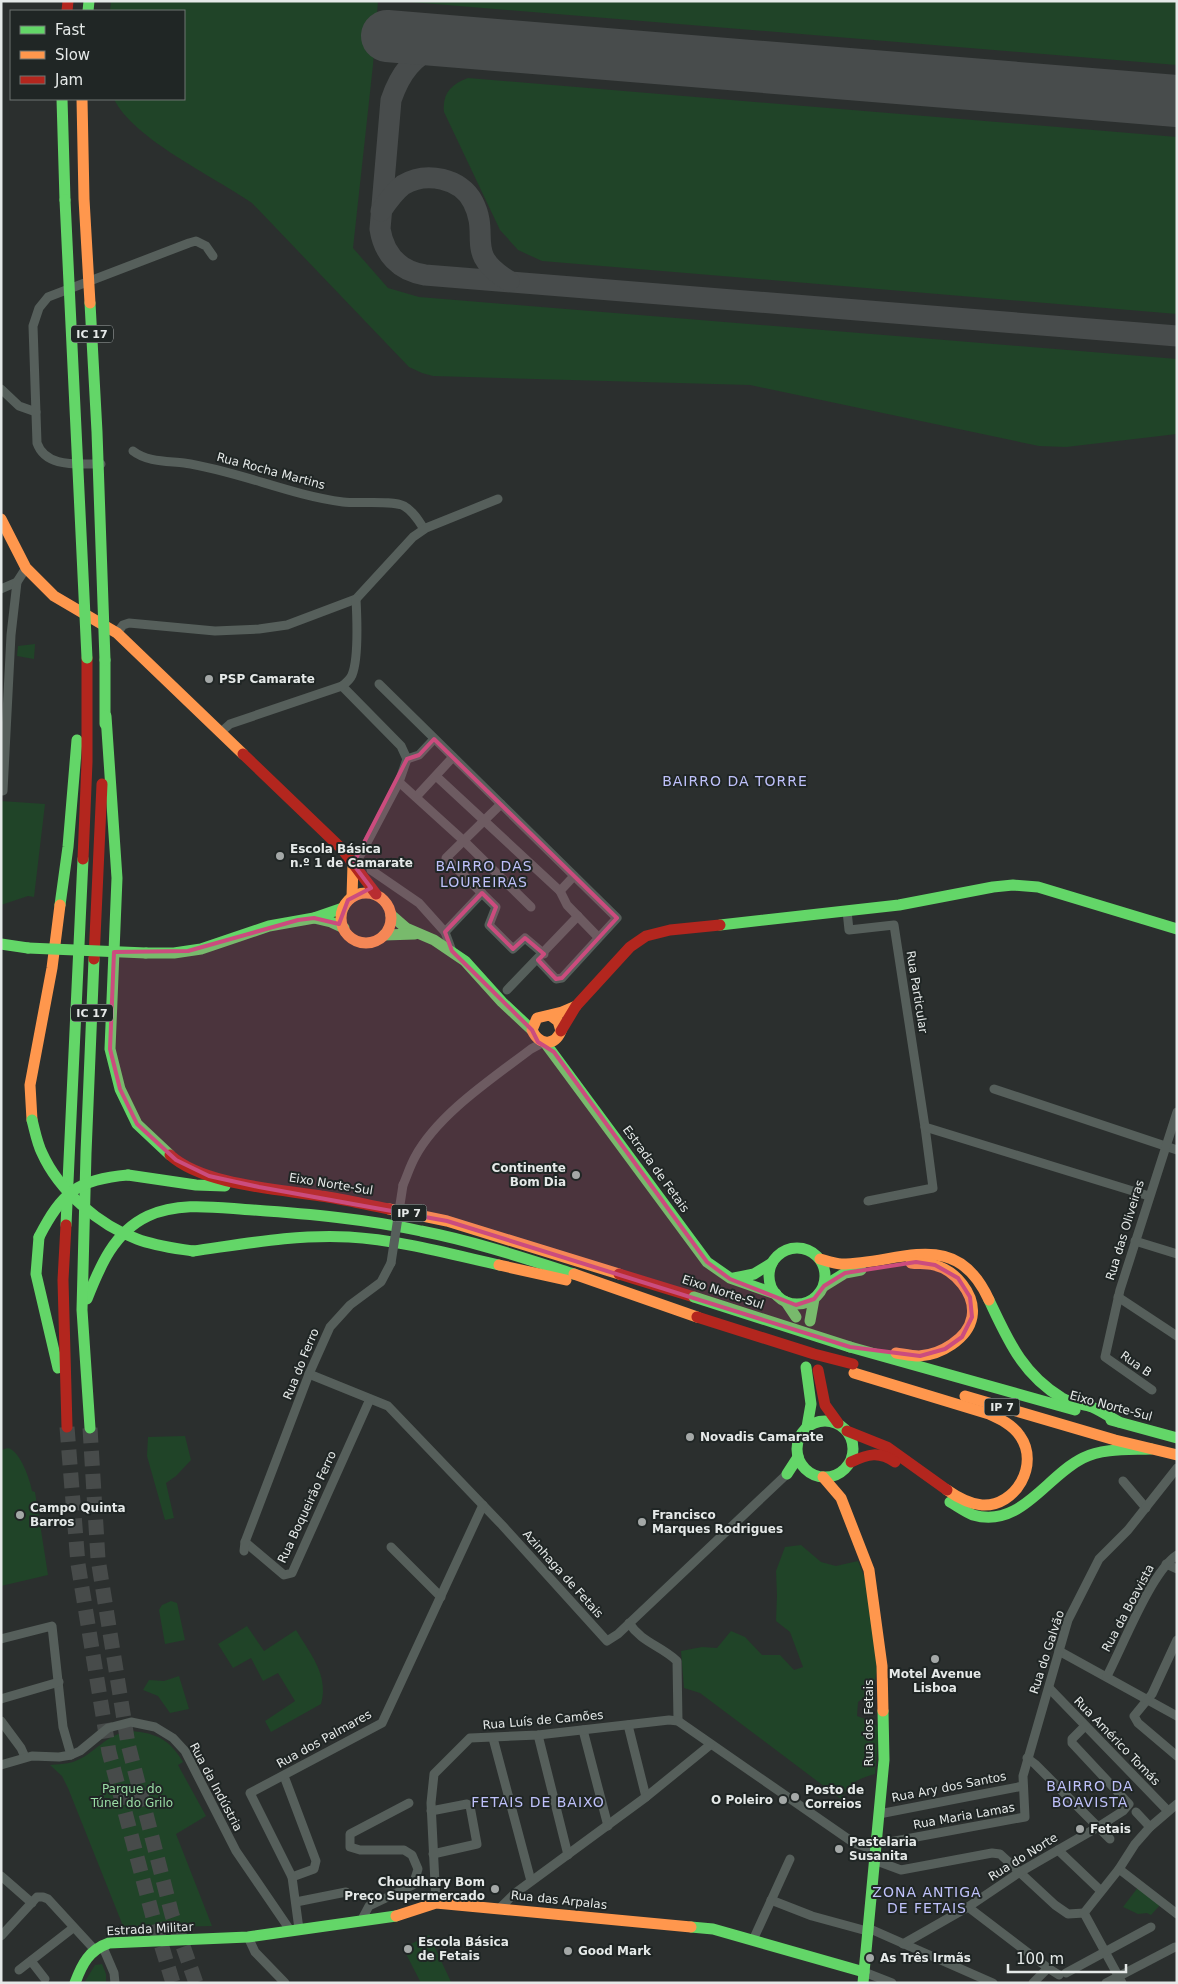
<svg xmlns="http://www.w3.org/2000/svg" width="1178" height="1984" font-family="'DejaVu Sans',sans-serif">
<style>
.green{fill:#204428}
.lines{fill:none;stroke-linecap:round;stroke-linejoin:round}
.taxiway{stroke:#484c4c;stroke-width:21}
.runway{stroke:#484c4c;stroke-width:52}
.highway-tunnel{stroke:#474b4a;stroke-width:15;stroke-dasharray:15 8;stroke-linecap:butt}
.street{stroke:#565f5b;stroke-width:9}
.fast{stroke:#63d668;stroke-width:11}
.slow{stroke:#ff974d;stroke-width:11}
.jam{stroke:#b3261e;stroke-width:11}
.street-bridge{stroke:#565f5b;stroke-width:9}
.fast-bridge{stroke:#63d668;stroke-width:11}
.slow-bridge{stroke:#ff974d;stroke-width:11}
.jam-bridge{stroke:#b3261e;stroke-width:11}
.marked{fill:#cb4c7e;fill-opacity:0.2;stroke:#cb4c7e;stroke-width:4;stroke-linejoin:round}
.poi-dot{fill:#a4a8a7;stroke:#202625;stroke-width:2}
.labels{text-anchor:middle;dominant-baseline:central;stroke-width:4;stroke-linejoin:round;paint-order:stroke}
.shield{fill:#202625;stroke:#aaaeae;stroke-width:1}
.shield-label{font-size:11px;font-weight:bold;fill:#e5e9e8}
.street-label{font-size:12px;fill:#e5e9e8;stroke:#202625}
.poi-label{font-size:12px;font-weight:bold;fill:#e5e9e8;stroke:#202625;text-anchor:start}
.park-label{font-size:12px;fill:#9adda5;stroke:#202625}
.neighbourhood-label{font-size:14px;letter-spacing:1px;fill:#bfc1fa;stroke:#202625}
</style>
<rect width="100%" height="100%" fill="#2b2f2e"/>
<g class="green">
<path d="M111 1H378L373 65 353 248 388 288 419 297 1177 359V434L1066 447 1039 446 750 385 433 376 422 373 409 367 252 203C215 177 133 139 114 99H184V11H110Z"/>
<polygon points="399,1 1177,1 1177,65"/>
<path d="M468 78 1177 137V314L542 261 518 250 500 230 444 112C442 94 451 84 468 78Z"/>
<polygon points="35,644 34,659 17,656 18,646"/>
<polygon points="1,801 45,804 34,897 28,896 1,905"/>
<polygon points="185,1436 191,1460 176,1476 166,1483 174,1518 165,1520 147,1456 148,1437"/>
<path d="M8 1448C20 1451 30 1479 32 1491L35 1492 48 1575 1 1586V1450Z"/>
<path d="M801 1545 821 1562 836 1566 858 1561 869 1588 877 1670 873 1691 858 1702 857 1716 871 1721 879 1728 875 1774C856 1780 851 1781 841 1799L700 1693 684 1688 681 1651 702 1647 717 1648 731 1631 745 1637 762 1655H780L794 1670 803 1667 790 1632 776 1621 777 1595 776 1571 785 1547Z"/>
<polygon points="171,1601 177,1603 185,1640 165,1644 159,1610 162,1605"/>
<path d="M247 1626 264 1651 296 1630C311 1655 329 1675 321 1704L271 1732 265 1721 295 1701 278 1673 263 1681 251 1658 233 1668 218 1644Z"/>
<polygon points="179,1676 189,1709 170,1713 158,1696 143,1690 149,1680 164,1681"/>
<path d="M131 1731C157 1733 170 1740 183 1762L178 1765 206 1816 176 1834 212 1926 131 1928 133 1934 127 1936 68 1788 62 1776 50 1765C58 1764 66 1764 73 1762 96 1754 104 1734 131 1731Z"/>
<polygon points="1139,1886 1161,1904 1151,1915 1147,1913 1138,1914 1123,1907"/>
<polygon points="429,1935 451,1982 450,1983 421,1983 403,1948"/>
<polygon points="102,1964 106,1974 106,1983 84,1983 95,1965"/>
</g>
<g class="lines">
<g class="taxiway">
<path d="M500 45C447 42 411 41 391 100L380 229C384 254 399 271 425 275L1177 336"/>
<path d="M381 211C387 202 394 192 403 185 426 171 461 178 473 202 491 237 463 253 509 281"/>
</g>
<polyline class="runway" points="387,36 1177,101"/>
<g class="highway-tunnel">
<polyline points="67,1427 78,1564 109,1752 154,1921 173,1983"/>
<polyline points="90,1428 98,1559 128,1744 172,1915 196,1983"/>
</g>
<g class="street">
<polyline points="1,389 19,406 36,412"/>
<path d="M133 451C147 462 167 461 184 463 239 471 289 495 343 502 358 504 393 500 404 506 413 511 419 521 424 529"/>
<path d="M101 464C80 463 46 469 37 443L33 326 39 308 48 297 189 243 196 241 206 246 213 256"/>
<polyline points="1,589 17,582"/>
<polyline points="117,633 123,625 129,623 215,631 259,629 287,625 356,599 413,537 426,528 498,499"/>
<polyline points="379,684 617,918 562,978 556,979 538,960"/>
<polyline points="342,686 401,746 407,759 399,782 361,854 353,864"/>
<path d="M221 732 230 724 342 686C346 683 350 680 352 675 359 658 357 618 356 599"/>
<polyline points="407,759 419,755 434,739"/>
<polyline points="436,776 560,891 567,905 598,937"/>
<polyline points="399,782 464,841 531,907"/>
<polyline points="3,791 11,635 17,582 26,568"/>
<polyline points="416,797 453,757"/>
<polyline points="501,804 446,858 496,907 489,925 513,949 525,938 544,954"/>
<polyline points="371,870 419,903 445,932 452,951"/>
<polyline points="560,891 574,876"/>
<polyline points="847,911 849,930 894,925 925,1127 933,1188 868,1201"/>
<polyline points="445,932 482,893"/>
<polyline points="507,990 578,916"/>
<polyline points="994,1089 1177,1150"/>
<polyline points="925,1127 1149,1196"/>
<path d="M403 1185C407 1176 410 1166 415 1157 438 1114 493 1078 531 1049L542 1043"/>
<polyline points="1135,1241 1177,1254"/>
<polyline points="1118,1297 1177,1336"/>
<polyline points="309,1374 388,1406 502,1525 607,1641 618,1634 787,1474"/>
<polyline points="1152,1390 1105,1357 1120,1290 1177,1112"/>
<polyline points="1123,1481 1146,1508"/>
<polyline points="245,1542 284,1575 292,1573 370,1399"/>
<polyline points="391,1547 441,1597"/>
<polyline points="244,1551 245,1542 309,1374 330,1327 350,1305 381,1282 391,1263"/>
<polyline points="1166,1564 1177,1569"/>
<path d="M629 1623C642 1643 660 1645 677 1661L678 1721"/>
<polyline points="1,1639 52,1626 63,1727 71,1755"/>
<polyline points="1177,1640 1152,1694 1134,1716 1138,1723 1177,1756"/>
<polyline points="1059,1651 1177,1716"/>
<path d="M1107 1676C1123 1646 1151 1572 1177 1555"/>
<polyline points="1049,1688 1168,1811"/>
<polyline points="1,1699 59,1682"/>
<polyline points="1,1721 21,1748 25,1757"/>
<polyline points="628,1725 646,1797"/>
<polyline points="583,1730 608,1826"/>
<polyline points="538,1735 568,1855"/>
<polyline points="493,1738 531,1881"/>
<polyline points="1027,1758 1035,1764 1110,1839"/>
<polyline points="1,1765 32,1756 59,1757 71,1755 80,1751 108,1728 131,1722 155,1727 173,1738 185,1751 236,1851 290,1930"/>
<polyline points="284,1776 316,1861 314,1869 292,1877"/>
<polyline points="431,1811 467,1804 470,1806 477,1844 433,1854"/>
<polyline points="1136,1812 1150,1827"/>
<polyline points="879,1814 1023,1786"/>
<polyline points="876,1843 884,1843 1025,1817 1023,1776 1068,1620 1099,1559 1128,1530 1177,1468"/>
<polyline points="1058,1850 1101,1891"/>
<polyline points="874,1860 901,1870 992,1853 1000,1854 1055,1905 1068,1914 1084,1913"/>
<polyline points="1119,1869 1177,1914"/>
<polyline points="1,1876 32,1903"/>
<polyline points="771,1900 812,1916 867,1931"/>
<polyline points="296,1902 346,1892"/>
<polyline points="436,1903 431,1803 434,1774 470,1738 538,1735 669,1720 678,1721 854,1843 875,1850"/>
<polyline points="968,1907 1048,1968 1059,1975"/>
<polyline points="500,1908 514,1894 646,1797 710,1745"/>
<polyline points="1084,1913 1119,1869 1135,1844 1150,1827 1177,1804"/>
<polyline points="1084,1913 1122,1983"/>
<polyline points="361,1921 369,1906 413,1885 418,1869 412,1855 404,1850 360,1850 350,1847 350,1834 409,1803"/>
<polyline points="868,1928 993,1983"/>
<polyline points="299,1929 292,1877 250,1793 382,1723 483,1505"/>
<polyline points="1,1936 37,1897 43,1897 48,1899 94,1949"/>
<polyline points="248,1937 255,1952 285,1983"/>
<polyline points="753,1940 790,1859"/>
<polyline points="903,1944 968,1907 1020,1872 1098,1827 1123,1811 1129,1804 1072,1743 1072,1739 1085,1726"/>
<polyline points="102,1945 114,1973 115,1983"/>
<polyline points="31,1961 45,1979"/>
<polyline points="19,1970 73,1928"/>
<polyline points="864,1972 892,1983"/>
<polyline points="1066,1973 1151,1927"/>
<polyline points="1033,1983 1048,1968"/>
<polyline points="1106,1983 1175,1947"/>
</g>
<g class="fast">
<polyline points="88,11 89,1"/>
<polyline points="62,99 65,200"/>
<polyline points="105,660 105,724"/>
<polyline points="106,716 117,878 110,1049 120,1089 137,1124 170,1155"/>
<polyline points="60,905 68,847 77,740"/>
<polyline points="391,915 406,928 434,940 465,961 502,1002 532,1030"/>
<polyline points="314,918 331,922 344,928"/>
<polyline points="720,925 899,905 993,887 1013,885 1038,887 1177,929"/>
<polyline points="384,935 415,934"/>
<polyline points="1,944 28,948"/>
<polyline points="146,953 174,953 201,949 269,926 314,918 343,908"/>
<polyline points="546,1044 707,1262 730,1278 776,1294"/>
<polyline points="128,1175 196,1185 225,1186"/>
<polyline points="66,1225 83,859"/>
<polyline points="39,1237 36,1274 58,1368"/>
<circle cx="797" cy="1276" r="28"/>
<path d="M193 1251C244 1244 297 1234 349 1237 399 1240 450 1254 499 1265"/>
<polyline points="734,1278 754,1274 772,1263"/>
<polyline points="824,1286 845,1273 861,1270"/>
<path d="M87 1299C100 1266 114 1232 148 1216 181 1201 218 1208 253 1210 309 1214 366 1219 421 1231 473 1241 524 1258 574 1274"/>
<path d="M989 1300C1008 1340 1022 1374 1062 1398 1071 1403 1082 1404 1092 1407 1101 1411 1110 1417 1119 1422"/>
<polyline points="786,1302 796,1317"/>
<polyline points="810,1321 814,1299"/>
<polyline points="850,1347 1075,1410"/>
<polyline points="806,1367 811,1404 807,1427"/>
<polyline points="1111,1420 1177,1438"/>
<circle cx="825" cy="1449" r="28"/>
<polyline points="90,1428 82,1310 86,1153 94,959"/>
<polyline points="787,1474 798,1457"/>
<path d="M950 1502C957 1506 965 1512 973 1515 1021 1529 1046 1476 1083 1458 1103 1448 1130 1450 1151 1449"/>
<polyline points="691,1927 713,1929 864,1972"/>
<path d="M75 1983C82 1964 89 1950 109 1943L248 1937 396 1916"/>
<polyline points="863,1983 884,1760 883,1711"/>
</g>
<g class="slow">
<polyline points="1,519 26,568 54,596 117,633 243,754"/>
<circle cx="366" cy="918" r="25"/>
<polyline points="352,897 353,864"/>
<path d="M550 1015 558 1021 561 1031C554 1047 539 1045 532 1030L537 1018 562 1012 576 1006"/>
<polyline points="32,1120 30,1085 52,968 60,905"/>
<polyline points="389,1209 447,1221 619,1274"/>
<path d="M820 1259C827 1261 835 1264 842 1264 902 1263 956 1227 989 1300"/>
<polyline points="499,1265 566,1280"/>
<polyline points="574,1274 697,1317"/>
<path d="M896 1353C903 1354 912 1356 919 1356 940 1355 968 1339 972 1317 976 1294 955 1270 934 1265 927 1263 918 1264 911 1263"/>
<path d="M854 1373 989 1414C1000 1419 1013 1425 1020 1436 1040 1464 1016 1507 982 1505 969 1504 957 1497 947 1490"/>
<polyline points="965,1396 1115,1440 1177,1455"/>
<polyline points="823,1477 841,1498 869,1570 882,1666 883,1711"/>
<polyline points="396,1916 436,1903 691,1927"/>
</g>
<g class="jam">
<polyline points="67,11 68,1"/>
<polyline points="243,754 342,849 376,894"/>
<polyline points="83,859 87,762 87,658"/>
<polyline points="94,959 102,784"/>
<polyline points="561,1031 576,1006 630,947 646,936 670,930 720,925"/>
<path d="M170 1155C203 1185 278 1189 321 1196 344 1199 367 1205 389 1209"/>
<polyline points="66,1225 63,1280 67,1427"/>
<polyline points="619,1274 694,1297"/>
<polyline points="818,1370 825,1405 838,1423"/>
<polyline points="847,1431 887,1447 947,1490"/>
<path d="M851 1462C868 1454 879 1451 895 1462"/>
</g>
<polyline class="street-bridge" points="391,1263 403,1185"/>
<g class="fast-bridge">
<polyline points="65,200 87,658"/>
<polyline points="90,303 97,432 105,660"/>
<polyline points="28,948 146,953"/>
<path d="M32 1120C35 1131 37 1143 42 1153 59 1191 99 1225 137 1239 155 1246 174 1248 193 1251"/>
<path d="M39 1237C62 1192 78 1179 128 1175"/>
<polyline points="694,1297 850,1347"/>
</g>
<polyline class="slow-bridge" points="82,99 84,199 90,303"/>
<polyline class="jam-bridge" points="697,1317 814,1354 853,1364"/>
</g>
<path class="marked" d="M434 739 617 918 562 978 556 979 538 960 544 954 525 938 513 949 489 925 496 907 482 893 445 932 452 951 532 1030 538 1042 554 1052 707 1262 730 1279 796 1305 814 1299 824 1286 845 1273 916 1262 935 1265 958 1278 970 1297 972 1317 962 1337 945 1349 920 1356 850 1347 447 1221 259 1187 209 1176 176 1160 137 1124 120 1089 110 1049 114 952 188 951 298 920 314 918 339 924 348 900 371 888 353 864 407 759 419 755Z"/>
<g class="poi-dot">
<circle cx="209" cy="679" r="5"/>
<circle cx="280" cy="856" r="5"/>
<circle cx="576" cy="1175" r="5"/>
<circle cx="690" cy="1437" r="5"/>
<circle cx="20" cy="1515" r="5"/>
<circle cx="642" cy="1522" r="5"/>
<circle cx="935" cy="1659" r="5"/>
<circle cx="795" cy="1797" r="5"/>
<circle cx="783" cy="1800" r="5"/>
<circle cx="1080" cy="1829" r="5"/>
<circle cx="839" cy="1849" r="5"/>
<circle cx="495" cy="1889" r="5"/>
<circle cx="408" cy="1949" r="5"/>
<circle cx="568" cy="1951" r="5"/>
<circle cx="870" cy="1958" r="5"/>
</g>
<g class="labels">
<g class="shield">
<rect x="71" y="325.5" width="42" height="17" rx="4"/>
<rect x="71" y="1004.5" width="42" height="17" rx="4"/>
<rect x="391.5" y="1204.5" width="35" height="17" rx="4"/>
<rect x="984.5" y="1398.5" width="35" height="17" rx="4"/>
</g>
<g class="shield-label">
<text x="92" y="334">IC 17</text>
<text x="92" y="1013">IC 17</text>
<text x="409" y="1213">IP 7</text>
<text x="1002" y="1407">IP 7</text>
</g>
<g class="street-label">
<text transform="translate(271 471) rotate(15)">Rua Rocha Martins</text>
<text transform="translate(917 992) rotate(81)">Rua Particular</text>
<text transform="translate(656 1169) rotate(54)">Estrada de Fetais</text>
<text transform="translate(331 1184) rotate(9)">Eixo Norte-Sul</text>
<text transform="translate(1125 1230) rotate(-73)">Rua das Oliveiras</text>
<text transform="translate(723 1292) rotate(18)">Eixo Norte-Sul</text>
<text transform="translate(301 1364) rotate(-68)">Rua do Ferro</text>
<text transform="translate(1136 1364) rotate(35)">Rua B</text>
<text transform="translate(1111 1406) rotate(15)">Eixo Norte-Sul</text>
<text transform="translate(307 1507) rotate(-65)">Rua Boqueirão Ferro</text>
<text transform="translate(563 1574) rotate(48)">Azinhaga de Fetais</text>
<text transform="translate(1128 1608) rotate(-62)">Rua da Boavista</text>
<text transform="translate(1047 1652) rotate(-72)">Rua do Galvão</text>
<text transform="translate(543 1720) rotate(-5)">Rua Luís de Camões</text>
<text transform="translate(869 1723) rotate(-90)">Rua dos Fetais</text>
<text transform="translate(324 1739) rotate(-29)">Rua dos Palmares</text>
<text transform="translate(1117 1741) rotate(46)">Rua Américo Tomás</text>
<text transform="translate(216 1787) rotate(62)">Rua da Indústria</text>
<text transform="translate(949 1787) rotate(-11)">Rua Ary dos Santos</text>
<text transform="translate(964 1816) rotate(-10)">Rua Maria Lamas</text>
<text transform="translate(1023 1857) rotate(-32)">Rua do Norte</text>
<text transform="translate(559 1900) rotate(6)">Rua das Arpalas</text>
<text transform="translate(150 1929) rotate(-3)">Estrada Militar</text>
</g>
<g class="poi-label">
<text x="219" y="679">PSP Camarate</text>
<text x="290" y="849">Escola Básica<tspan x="290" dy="14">n.º 1 de Camarate</tspan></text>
<text x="566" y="1168" text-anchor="end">Continente<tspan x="566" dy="14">Bom Dia</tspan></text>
<text x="700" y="1437">Novadis Camarate</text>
<text x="30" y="1508">Campo Quinta<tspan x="30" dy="14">Barros</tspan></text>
<text x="652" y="1515">Francisco<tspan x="652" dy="14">Marques Rodrigues</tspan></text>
<text x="935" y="1674" text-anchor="middle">Motel Avenue<tspan x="935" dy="14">Lisboa</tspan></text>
<text x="805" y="1790">Posto de<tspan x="805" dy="14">Correios</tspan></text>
<text x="773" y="1800" text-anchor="end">O Poleiro</text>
<text x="1090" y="1829">Fetais</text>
<text x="849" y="1842">Pastelaria<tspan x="849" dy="14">Susanita</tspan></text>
<text x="485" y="1882" text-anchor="end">Choudhary Bom<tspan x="485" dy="14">Preço Supermercado</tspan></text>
<text x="418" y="1942">Escola Básica<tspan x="418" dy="14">de Fetais</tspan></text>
<text x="578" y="1951">Good Mark</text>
<text x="880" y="1958">As Três Irmãs</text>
</g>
<g class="park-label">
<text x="132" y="1789">Parque do<tspan x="132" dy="14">Túnel do Grilo</tspan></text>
</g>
<g class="neighbourhood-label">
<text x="735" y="781">BAIRRO DA TORRE</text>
<text x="484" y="866">BAIRRO DAS<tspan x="484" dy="16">LOUREIRAS</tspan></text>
<text x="1090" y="1786">BAIRRO DA<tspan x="1090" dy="16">BOAVISTA</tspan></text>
<text x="538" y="1802">FETAIS DE BAIXO</text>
<text x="927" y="1892">ZONA ANTIGA<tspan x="927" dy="16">DE FETAIS</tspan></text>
</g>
</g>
<rect width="1178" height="1984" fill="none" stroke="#e5e9e8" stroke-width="5"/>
<rect x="10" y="10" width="175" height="90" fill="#202625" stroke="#6f7473"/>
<rect x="20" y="26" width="25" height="8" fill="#63d668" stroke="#6f7473"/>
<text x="55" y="35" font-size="15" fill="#e5e9e8">Fast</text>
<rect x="20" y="51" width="25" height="8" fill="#ff974d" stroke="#6f7473"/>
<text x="55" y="60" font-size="15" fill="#e5e9e8">Slow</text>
<rect x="20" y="76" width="25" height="8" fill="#b3261e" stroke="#6f7473"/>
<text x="55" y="85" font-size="15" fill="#e5e9e8">Jam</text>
<path d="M1008 1964v8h118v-8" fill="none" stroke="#e5e9e8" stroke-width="2.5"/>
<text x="1016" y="1964" font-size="15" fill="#e5e9e8" stroke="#202625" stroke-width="4" paint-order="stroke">100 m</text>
</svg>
